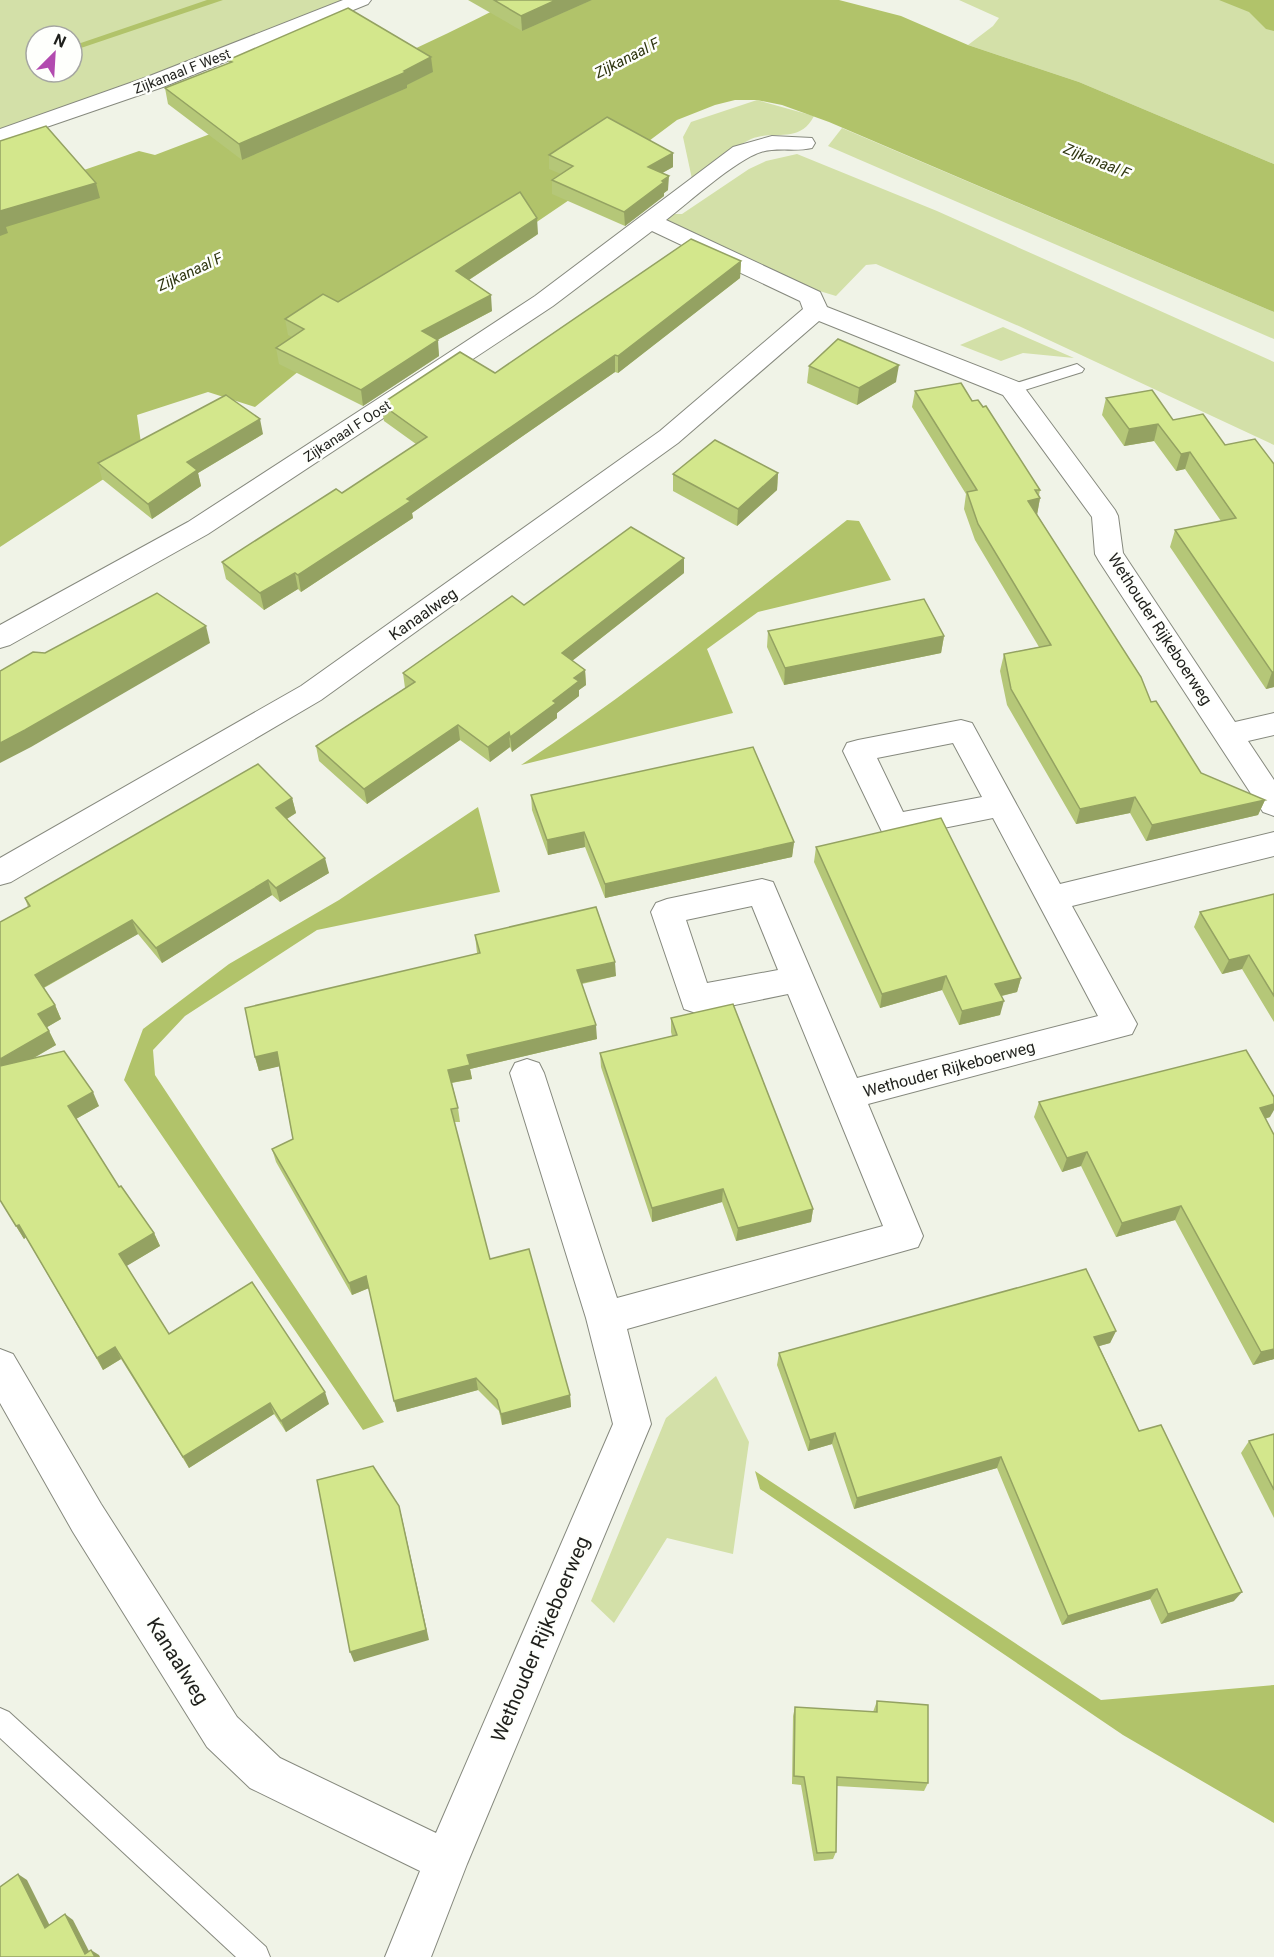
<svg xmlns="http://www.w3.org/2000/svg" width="1274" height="1957" font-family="Roboto,sans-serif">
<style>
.green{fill:#d3e0a8;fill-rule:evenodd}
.water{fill:#b1c36a}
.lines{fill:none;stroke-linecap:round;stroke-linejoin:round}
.lane-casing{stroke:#86897e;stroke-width:2}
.street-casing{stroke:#86897e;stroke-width:2}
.lane{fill:#fff;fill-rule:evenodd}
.street{fill:#fff;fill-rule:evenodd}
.wall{fill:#b5c778}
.shaded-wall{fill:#94a262}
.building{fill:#d3e78c;stroke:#94a262;stroke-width:1.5}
.labels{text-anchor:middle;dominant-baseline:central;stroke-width:5;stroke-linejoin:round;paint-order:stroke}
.far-street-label{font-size:14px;fill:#1f201c;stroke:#fefffc}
.far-water-label{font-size:15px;font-style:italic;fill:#2f3610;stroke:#fefffc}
.street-label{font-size:16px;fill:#1f201c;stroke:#fefffc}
.near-street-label{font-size:20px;fill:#1f201c;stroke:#fefffc}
</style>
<rect width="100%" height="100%" fill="#f0f3e7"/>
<g class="green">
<path d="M0 0H348L241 44 0 131ZM36 36H72V72H36Z"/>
<polygon points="959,0 1274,0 1274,164 1079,82 968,45 993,26 999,18"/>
<path d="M757 100 814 116C799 145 774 129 751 139 731 149 711 166 692 179L683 137 691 122Z"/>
<polygon points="842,128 1274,312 1274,339 828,146"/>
<polygon points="797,154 937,211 1274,362 1274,445 1021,327 876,264 866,265 836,296 803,286 646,214 682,214 749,169 766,161"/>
<polygon points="1003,327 1074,358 1023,353 1001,361 960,345"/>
<polygon points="716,1376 749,1442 733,1554 667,1538 614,1623 591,1601 666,1418"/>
</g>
<g class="water">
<polygon points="207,0 223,0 72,51 72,46"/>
<path d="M514 0H839L901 16 968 45 1079 82 1274 164V312L829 122 782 105 757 100H735L715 105 677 120 578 194 485 257 338 339 255 407 208 392 137 415 143 457 122 467 0 547V199L139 151 155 155C277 109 398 61 514 0Z"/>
<polygon points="1219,0 1274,0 1274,31 1266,29 1249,12"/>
<path d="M847 520 859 521 891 580 758 612 707 649 733 713 521 765C634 690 740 604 847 520Z"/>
<polygon points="478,807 500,892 317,930 185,1016 153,1050 155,1075 384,1422 363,1430 124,1080 143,1029 229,964 339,900"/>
<polygon points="755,1471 1101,1700 1274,1685 1274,1823 1123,1735 760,1489"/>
</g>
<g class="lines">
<defs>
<g id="lane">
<polygon points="1077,364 1084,369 1082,372 1012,394 1005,389 1007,386"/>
<polygon points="0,1708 9,1712 266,1947 270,1957 236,1957 0,1738"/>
</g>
<g id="street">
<polygon points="343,0 371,0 368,4 163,87 0,143 0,129 147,77"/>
<path d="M772 136 812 138 815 143 812 148C795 152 778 147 761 152 737 159 688 203 666 220L820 292 827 307 1021 383 1115 510 1118 516 1123 553 1235 722 1274 713V735L1248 741 1274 780V816L1263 812 1099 561 1095 554 1092 517 1003 395 819 321 678 443 321 700 11 882 0 885V858L301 686 660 431 803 309 800 301 652 231 553 306 208 534 10 645 0 648V625L188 522 430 365 535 296 733 147Z"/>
<path d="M961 720 972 723 1060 884 1274 832V856L1072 906 1137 1024 1132 1034 868 1104 923 1236 918 1247 627 1329 651 1424 467 1864 431 1957H385L420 1871 250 1788 207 1747 73 1532 0 1403V1349L13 1354 101 1504 237 1717 280 1758 436 1833 613 1424 586 1318 510 1073 515 1063 527 1059 539 1063 544 1073 617 1298 883 1226 788 994 696 1013 684 1009 651 912 656 903 667 899 762 879 773 882 857 1078 1098 1016 993 818 894 838 883 834 843 751 847 743 858 740ZM953 743 982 797 903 812 877 758ZM752 906 778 970 707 983 686 920Z"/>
</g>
</defs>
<use href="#lane" class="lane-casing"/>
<use href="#street" class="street-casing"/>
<use href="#lane" class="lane"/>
<use href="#street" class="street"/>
</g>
<g class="wall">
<polygon points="468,0 592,0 522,31"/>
<polygon points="228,60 433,72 407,85 407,88 242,160 168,104 165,88 229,63"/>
<polygon points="549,155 673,167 662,173 668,190 664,193 664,196 625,226 552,194 552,180 561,174 549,169"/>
<polygon points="538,234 469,280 492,311 437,340 439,356 363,406 279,364 276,348 292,337 288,335 285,319 338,302"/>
<polygon points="741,261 740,278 618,373 615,372 412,513 413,518 301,592 298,589 264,610 226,579 222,562 342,493 416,444 384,421 381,404 495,373"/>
<polygon points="809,366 896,382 857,405 807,383"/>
<polygon points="915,391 972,401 1040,490 1039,495 1040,498 1037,514 1151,702 1201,773 1265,800 1258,815 1146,841 1130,813 1076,824 1007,705 1000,671 1004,654 1039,647 975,540 964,509 966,494 912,407"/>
<polygon points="1106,398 1173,420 1225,445 1255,439 1274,687 1266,689 1170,547 1175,530 1221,521 1185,469 1176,471 1154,441 1124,446 1102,415"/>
<polygon points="263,434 198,473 201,486 152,519 102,479 98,463"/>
<polygon points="778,473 777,490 737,526 673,491 673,474"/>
<polygon points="684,573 572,661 585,670 586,685 579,690 579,696 557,713 557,718 512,752 510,747 490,762 460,740 367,804 319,761 316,746 405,688 403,673 524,605"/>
<polygon points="768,631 944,636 941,653 784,685 767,647"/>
<polygon points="531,795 794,842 792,857 605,898 585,847 548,855 532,810"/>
<polygon points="292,798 296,813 287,819 329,873 280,902 272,895 162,963 138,934 44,988 55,1005 61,1019 47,1027 56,1045 34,1058 99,1106 76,1119 119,1187 154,1233 160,1246 126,1266 169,1334 329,1404 286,1432 274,1414 189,1468 121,1359 103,1370 26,1237 24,1239 0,1200 28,907 25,898"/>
<polygon points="816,847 1021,978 1017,992 1002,996 1000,1015 959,1025 942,990 880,1008 814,862"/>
<polygon points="1274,894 1274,1022 1242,969 1222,974 1194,927 1200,912"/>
<polygon points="475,935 616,976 582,984 597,1039 470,1069 472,1079 452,1083 458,1108 460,1122 454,1122 490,1259 570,1395 571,1407 502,1425 499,1411 478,1390 397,1412 369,1288 352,1295 276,1162 272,1149 293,1139 279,1066 259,1071 255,1057 477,953"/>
<polygon points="671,1018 813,1209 811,1222 736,1241 722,1202 652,1222 601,1067 600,1053 672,1036 671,1032"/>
<polygon points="1039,1102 1270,1117 1265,1119 1274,1359 1253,1365 1175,1220 1116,1237 1081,1166 1062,1172 1034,1117"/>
<polygon points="1116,1331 1110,1343 1099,1346 1139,1431 1234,1601 1161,1624 1150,1599 1062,1625 997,1468 854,1509 832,1444 808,1451 777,1365 779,1353"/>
<polygon points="1274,1434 1274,1518 1241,1453 1249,1441"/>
<polygon points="877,1701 928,1783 924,1791 837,1786 836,1852 833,1859 814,1861 801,1785 792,1784 793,1716 795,1707 873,1712"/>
</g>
<g class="shaded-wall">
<polygon points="556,0 592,0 522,31 521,16"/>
<polygon points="431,57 433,72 407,85 407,88 242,160 239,144 404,71"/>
<polygon points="673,153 673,167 648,181 648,167"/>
<polygon points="669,176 668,190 664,193 664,196 625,226 624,212"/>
<polygon points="96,183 100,198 6,227 8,233 0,236 0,211"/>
<polygon points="537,218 538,234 458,287 456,271"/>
<polygon points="741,261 740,278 618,373 618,356"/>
<polygon points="491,295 492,311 424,347 422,331"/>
<polygon points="438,340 439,356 363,406 361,390"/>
<polygon points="615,355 615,372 412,513 413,518 301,592 298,575"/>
<polygon points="899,365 896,382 857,405 859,388"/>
<polygon points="260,419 263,434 198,473 201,486 152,519 148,504 187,462"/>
<polygon points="1158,424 1154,441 1124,446 1129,429"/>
<polygon points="1190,452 1185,469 1176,471 1181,454"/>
<polygon points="778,473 777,490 737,526 738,509"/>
<polygon points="1040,498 1037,515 1028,501"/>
<polygon points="684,558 684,573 563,668 562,653"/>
<polygon points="295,573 298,589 264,610 260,593"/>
<polygon points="206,626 210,643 31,747 0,763 0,743"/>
<polygon points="944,636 941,653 784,685 785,668"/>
<polygon points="585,670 586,685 579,690 579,696 557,713 557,718 512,752 510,737 553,701 574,678"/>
<polygon points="1272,672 1274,672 1274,687 1266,689"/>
<polygon points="458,725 460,740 367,804 364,789"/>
<polygon points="509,732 510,747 490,762 488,747"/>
<polygon points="1135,797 1130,813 1076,824 1080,809"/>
<polygon points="292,798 296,813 280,823 276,808"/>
<polygon points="1265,800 1258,815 1146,841 1152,825"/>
<polygon points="584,832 585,847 548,855 547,840"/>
<polygon points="794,842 792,857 605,898 605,884"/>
<polygon points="325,858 329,873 280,902 276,888"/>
<polygon points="268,880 272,895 162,963 156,948"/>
<polygon points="132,920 138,934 41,989 35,975"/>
<polygon points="1249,955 1242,969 1222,974 1229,960"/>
<polygon points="615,962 616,976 578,984 577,970"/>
<polygon points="946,976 942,990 880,1008 882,994"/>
<polygon points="1021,978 1017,992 992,998 995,984"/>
<polygon points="1004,1001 1000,1015 959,1025 962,1011"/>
<polygon points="55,1005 61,1019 44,1029 38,1014"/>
<polygon points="596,1025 597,1039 470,1069 472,1079 450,1083 448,1070 467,1055"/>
<polygon points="49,1031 56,1045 0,1077 0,1059"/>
<polygon points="277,1052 281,1066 259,1071 255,1057"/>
<polygon points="93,1092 99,1106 74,1120 68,1106"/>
<polygon points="1274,1104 1274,1110 1270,1117 1252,1122 1260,1108"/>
<polygon points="1087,1152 1081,1166 1062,1172 1067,1158"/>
<polygon points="723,1189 722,1202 652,1222 652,1208"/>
<polygon points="1181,1206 1175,1220 1116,1237 1122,1223"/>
<polygon points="813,1209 811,1222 736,1241 738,1228"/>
<polygon points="19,1225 26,1237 24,1239 16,1226"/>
<polygon points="154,1233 160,1246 125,1267 119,1254"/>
<polygon points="366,1276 369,1288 352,1295 349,1283"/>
<polygon points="1116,1331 1110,1343 1089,1349 1094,1337"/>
<polygon points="115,1347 121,1359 103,1370 97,1358"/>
<polygon points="1274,1349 1274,1359 1253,1365 1261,1352"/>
<polygon points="476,1378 478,1390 397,1412 394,1401"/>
<polygon points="325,1392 329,1404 286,1432 281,1421"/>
<polygon points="570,1395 571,1407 502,1425 501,1414"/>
<polygon points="270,1403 274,1414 189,1468 183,1457"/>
<polygon points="835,1433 832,1444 808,1451 810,1440"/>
<polygon points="1001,1457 997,1468 854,1509 857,1498"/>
<polygon points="399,1506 402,1518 429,1640 354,1662 350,1652"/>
<polygon points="1157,1589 1150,1599 1062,1625 1068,1616"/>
<polygon points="1242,1592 1234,1601 1161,1624 1168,1614"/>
<polygon points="18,1874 27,1880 54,1934 45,1928"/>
<polygon points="65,1914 73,1920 92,1957 85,1954"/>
<polygon points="91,1950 99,1955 100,1957 95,1957"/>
</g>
<g class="building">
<polygon points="494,0 556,0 521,16"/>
<polygon points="348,8 431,57 404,71 406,72 239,144 165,88 232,62 228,60"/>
<polygon points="607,117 673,153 648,167 669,176 662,181 664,182 624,212 552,180 573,166 549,155"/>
<polygon points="46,126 96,183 0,211 0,141"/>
<polygon points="520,192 537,218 456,271 491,295 422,331 438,340 361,390 276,348 304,329 285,319 323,294 338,302"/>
<polygon points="691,239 741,261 618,356 615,355 407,499 411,501 298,575 295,573 260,593 222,562 336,489 342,493 427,437 381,404 460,352 495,373"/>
<polygon points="838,339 899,365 859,388 809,366"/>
<polygon points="961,383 972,401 978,400 983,407 986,406 1040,490 1035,490 1040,498 1028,501 1141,677 1151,702 1156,701 1201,773 1265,800 1152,825 1135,797 1080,809 1011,689 1004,654 1051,645 978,524 967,492 977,490 915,391"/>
<polygon points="1152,390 1173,420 1203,414 1225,445 1255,439 1274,464 1274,672 1272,672 1175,530 1236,518 1190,452 1181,454 1158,424 1129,429 1106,398"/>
<polygon points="226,395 260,419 187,462 197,470 148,504 98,463"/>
<polygon points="715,440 778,473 738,509 673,474"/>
<polygon points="631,527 684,558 562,653 585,670 574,678 579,681 553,701 556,703 510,737 509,732 488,747 458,725 364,789 316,746 415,682 403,673 481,618 512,596 524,605"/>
<polygon points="157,593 206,626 25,730 0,743 0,671 33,652 45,653"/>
<polygon points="924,599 944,636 785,668 768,631"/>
<polygon points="753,747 794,842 605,884 584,832 547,840 531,795"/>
<polygon points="258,764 292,798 276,808 325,858 276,888 268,880 156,948 132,920 35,975 55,1005 38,1014 49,1031 0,1059 0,922 30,906 25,898"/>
<polygon points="941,818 1021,978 995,984 1004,1001 962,1011 946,976 882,994 816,847"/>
<polygon points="1274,894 1274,996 1249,955 1229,960 1200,912"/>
<polygon points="596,907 615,962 577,970 596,1025 467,1055 470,1065 448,1070 458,1108 451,1109 490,1259 529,1249 570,1395 501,1414 497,1400 476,1378 394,1401 366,1276 349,1283 272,1149 293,1139 277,1052 255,1057 245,1008 480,953 475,935"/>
<polygon points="733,1004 813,1209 738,1228 723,1189 652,1208 600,1053 677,1035 671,1018"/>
<polygon points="1246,1050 1274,1097 1274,1104 1260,1108 1274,1135 1274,1349 1261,1352 1181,1206 1122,1223 1087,1152 1067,1158 1039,1102"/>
<polygon points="64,1051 93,1092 68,1106 119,1187 121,1186 154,1233 119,1254 169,1334 252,1282 325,1392 281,1421 270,1403 183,1457 115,1347 97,1358 19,1225 16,1226 0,1200 0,1066"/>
<polygon points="1086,1269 1116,1331 1094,1337 1139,1431 1161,1425 1242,1592 1168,1614 1157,1589 1068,1616 1001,1457 857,1498 835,1433 810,1440 779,1353"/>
<polygon points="1274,1434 1274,1490 1249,1441"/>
<polygon points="373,1466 399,1506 426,1630 350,1652 317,1480"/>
<polygon points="877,1701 928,1705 928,1783 837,1777 836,1852 817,1853 804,1777 794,1776 795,1707 877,1712"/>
<polygon points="18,1874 45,1928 65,1914 85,1954 91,1950 95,1957 0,1957 0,1887"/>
</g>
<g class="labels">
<g class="far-street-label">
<text transform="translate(182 71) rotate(-21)">Zijkanaal F West</text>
<text transform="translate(347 431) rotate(-33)">Zijkanaal F Oost</text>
</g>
<g class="far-water-label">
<text transform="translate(627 58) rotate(-27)">Zijkanaal F</text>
<text transform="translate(1097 161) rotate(22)">Zijkanaal F</text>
<text transform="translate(190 272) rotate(-25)">Zijkanaal F</text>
</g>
<g class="street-label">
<text transform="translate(423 614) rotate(-35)">Kanaalweg</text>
<text transform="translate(1160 629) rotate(57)">Wethouder Rijkeboerweg</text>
<text transform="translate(949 1069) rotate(-15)">Wethouder Rijkeboerweg</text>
</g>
<g class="near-street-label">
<text transform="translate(540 1639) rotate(-67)">Wethouder Rijkeboerweg</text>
<text transform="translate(178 1661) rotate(58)">Kanaalweg</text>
</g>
</g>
<g transform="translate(54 54) rotate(24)"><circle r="28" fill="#fefffc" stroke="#a5a6a2" stroke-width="1.5"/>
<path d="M0-4.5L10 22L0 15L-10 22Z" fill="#b24baf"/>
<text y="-9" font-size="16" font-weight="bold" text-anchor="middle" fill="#1f201c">N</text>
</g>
</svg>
